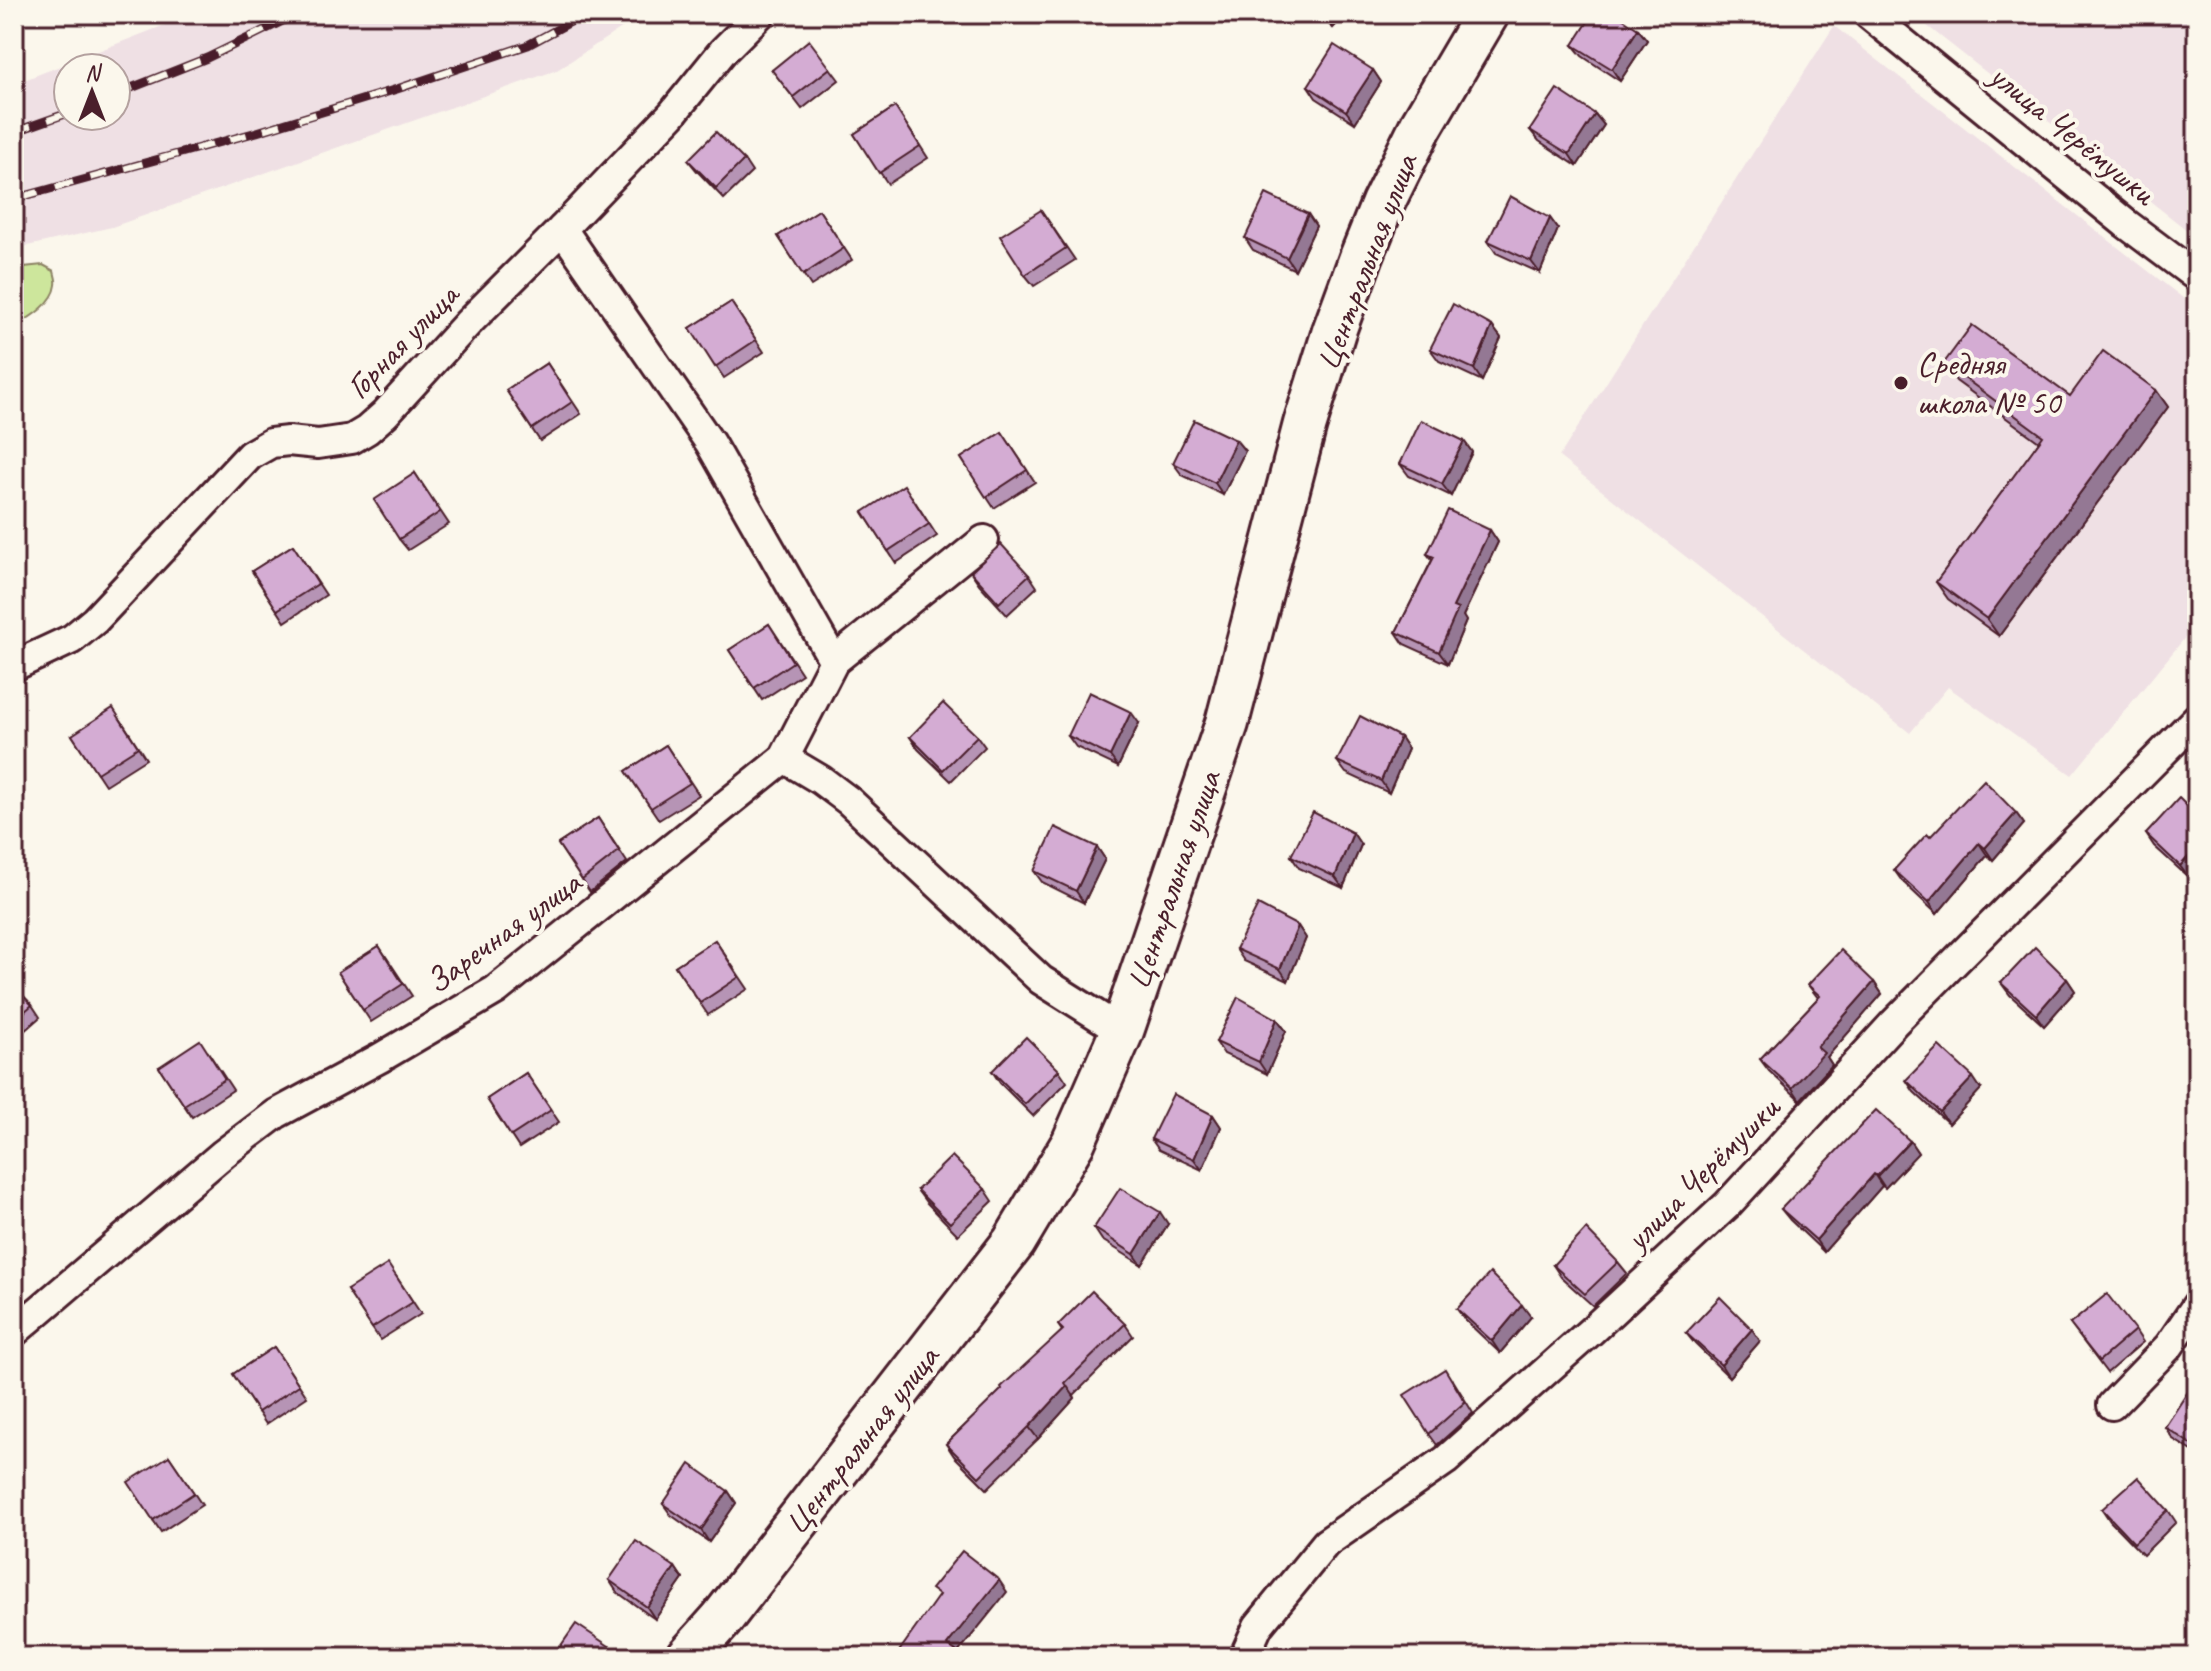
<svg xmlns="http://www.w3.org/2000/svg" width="2211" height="1671" font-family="Caveat,sans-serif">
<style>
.built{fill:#efe0e4;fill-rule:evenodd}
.green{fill:#cde69c;stroke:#8c8264;stroke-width:2}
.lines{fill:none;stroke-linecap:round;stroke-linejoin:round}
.street-casing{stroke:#4a1f2b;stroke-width:34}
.secondary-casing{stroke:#4a1f2b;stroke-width:48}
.street{stroke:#fbf7ec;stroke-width:28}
.secondary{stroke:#fbf7ec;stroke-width:42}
.rail-casing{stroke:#4a1f2b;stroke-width:9}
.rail{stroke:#fbf7ec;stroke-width:6;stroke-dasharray:18;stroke-linecap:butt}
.wall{fill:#b694b5;stroke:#4a1f2b;stroke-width:2}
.shaded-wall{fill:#947894;stroke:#4a1f2b;stroke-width:2}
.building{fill:#d4acd3;stroke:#4a1f2b;stroke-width:2}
.poi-dot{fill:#4a1f2b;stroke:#fbf7ec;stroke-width:3}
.labels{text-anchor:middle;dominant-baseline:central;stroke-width:8;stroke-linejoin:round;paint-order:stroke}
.street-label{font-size:34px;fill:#4a1f2b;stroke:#fbf7ec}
.poi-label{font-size:34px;fill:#4a1f2b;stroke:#fbf7ec;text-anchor:start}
</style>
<rect width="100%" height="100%" fill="#fbf7ec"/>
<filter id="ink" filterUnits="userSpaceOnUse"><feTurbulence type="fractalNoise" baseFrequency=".0125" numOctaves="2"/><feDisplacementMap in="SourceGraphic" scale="16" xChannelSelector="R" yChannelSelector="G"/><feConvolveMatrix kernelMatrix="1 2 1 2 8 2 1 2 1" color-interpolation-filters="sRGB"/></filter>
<g filter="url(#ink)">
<g class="built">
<path d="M193 14H643L557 70 112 227 14 249V84ZM68 68H116V116H68Z"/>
<polygon points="1912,14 2197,14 2197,238"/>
<polygon points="1834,26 2197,309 2197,623 2072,775 1948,687 1910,733 1559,457"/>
</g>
<path class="green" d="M43 265 54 271C55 276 57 280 56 285 54 304 29 318 14 327V268Z"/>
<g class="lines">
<defs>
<g id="street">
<polyline points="1868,14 2125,223 2197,277"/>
<polyline points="562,229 710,443 834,661"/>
<polyline points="14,666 72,639 95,620 250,455 271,443 288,441 318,444 352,439 367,430 385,414 468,323 562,229 672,114 723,51 760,14"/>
<polyline points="784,758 821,780 849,801 1041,980 1122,1031"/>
<polyline points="14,1332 223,1154 276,1114 380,1058 496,990 784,758 834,661 984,540"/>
<polyline points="2112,1405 2169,1346 2197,1305"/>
<polyline points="1244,1657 1258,1626 1326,1543 1446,1460 1591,1331 1727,1205 1894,1023 2197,718"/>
</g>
<polyline id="secondary" points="688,1657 721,1620 1014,1242 1073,1143 1122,1031 1227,723 1305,424 1334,331 1362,255 1383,203 1421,126 1487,14"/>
</defs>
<use href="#street" class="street-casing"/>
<use href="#secondary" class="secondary-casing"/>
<use href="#street" class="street"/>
<use href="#secondary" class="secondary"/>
<defs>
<g id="rail">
<polyline points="116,94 207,58 297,14"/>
<polyline points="14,132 68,113"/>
<polyline points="21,197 257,132 397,89 528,45 585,14"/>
</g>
</defs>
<use href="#rail" class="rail-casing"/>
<use href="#rail" class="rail"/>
</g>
<g class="wall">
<polygon points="1317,14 1346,14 1333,28"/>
<polygon points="1638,29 1647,40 1620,81 1582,56 1573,45"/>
<polygon points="830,68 839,80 802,109 772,70"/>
<polygon points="1373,70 1381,82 1355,123 1316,98 1308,86"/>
<polygon points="895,107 928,158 888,184 854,134"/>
<polygon points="1595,114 1604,125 1577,166 1539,141 1530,130"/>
<polygon points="688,160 744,160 752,172 724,199 697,171"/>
<polygon points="819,210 852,260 811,286 778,236"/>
<polygon points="1041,210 1075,260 1034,286 1025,275"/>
<polygon points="1308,214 1316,226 1295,270 1253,250 1245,238"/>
<polygon points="1550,218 1558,229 1540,273 1496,253 1488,241"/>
<polygon points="731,302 764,352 724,378 690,328"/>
<polygon points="1492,326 1501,338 1482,381 1439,361 1430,349"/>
<polygon points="547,363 581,414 540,441 506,390"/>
<polygon points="1944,363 2070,396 2156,390 2168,407 1999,636 1948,599 1936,582 2039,442 1956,381"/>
<polygon points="1002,432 1035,482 994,508 961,458"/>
<polygon points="1464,441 1472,452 1451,496 1409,476 1400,464"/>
<polygon points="1245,451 1223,495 1182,475 1173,463"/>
<polygon points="415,473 449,524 408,550 399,539"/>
<polygon points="912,497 937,536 896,563 863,512"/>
<polygon points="1490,530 1498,542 1463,616 1466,621 1448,664 1404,644 1396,632 1432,560 1427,554"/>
<polygon points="293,545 326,595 285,622 252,571"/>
<polygon points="971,572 1029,575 1037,587 1007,615 979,584"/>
<polygon points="769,624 802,674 762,700 729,650"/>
<polygon points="121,720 146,759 105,785 72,735"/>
<polygon points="1139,723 1118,767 1076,747 1068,736"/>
<polygon points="977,736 985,747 951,781 918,749 910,737"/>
<polygon points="1400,737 1408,749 1389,793 1346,773 1337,761"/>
<polygon points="666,745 699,795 659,820 626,771"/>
<polygon points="2016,813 2024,824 1993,860 1987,855 1937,914 1902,881 1894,870 1930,837"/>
<polygon points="2197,816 2189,878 2154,846 2146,834"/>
<polygon points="598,818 627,862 590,892 558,844"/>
<polygon points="1353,833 1361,845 1343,888 1299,868 1291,856"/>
<polygon points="1097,847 1105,859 1084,903 1042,882 1034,871"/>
<polygon points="1298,926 1306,938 1288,981 1244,961 1236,949"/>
<polygon points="715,940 748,989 708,1015 675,966"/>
<polygon points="379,946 412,996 371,1022 338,972"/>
<polygon points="2067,979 2075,991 2044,1026 2010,995 2001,983"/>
<polygon points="1874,982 1882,994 1827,1057 1832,1065 1800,1100 1769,1071 1760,1059 1818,998 1808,985"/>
<polygon points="14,986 32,1005 40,1017 14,1040"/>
<polygon points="1277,1019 1286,1031 1267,1074 1224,1054 1216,1042"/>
<polygon points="208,1052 233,1090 192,1117 159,1067"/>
<polygon points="1059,1070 1067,1082 1033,1116 1000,1083 992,1071"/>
<polygon points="526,1073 559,1122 519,1148 487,1099"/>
<polygon points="1906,1080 1981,1089 1949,1124 1914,1092"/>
<polygon points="1213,1115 1221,1127 1202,1170 1159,1150 1151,1139"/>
<polygon points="1910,1141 1918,1153 1885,1188 1882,1186 1824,1252 1790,1220 1781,1209"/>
<polygon points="985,1189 993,1201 958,1235 926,1202 917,1190"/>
<polygon points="1168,1224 1142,1265 1102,1240 1094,1228"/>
<polygon points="14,1241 25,1257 14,1264"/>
<polygon points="1618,1262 1627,1273 1593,1306 1561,1277 1553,1265"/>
<polygon points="396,1276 421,1314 380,1340 347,1290"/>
<polygon points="1457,1309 1531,1317 1500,1353 1465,1320"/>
<polygon points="1125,1324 1133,1336 1074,1395 1075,1398 1038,1439 987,1489 954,1456 946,1444 1062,1331 1058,1325"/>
<polygon points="2070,1324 2135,1330 2143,1342 2107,1373"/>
<polygon points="1686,1333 1760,1341 1729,1377 1695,1344"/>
<polygon points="274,1347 307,1397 266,1424 233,1374"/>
<polygon points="1453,1380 1473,1413 1437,1445 1429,1434"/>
<polygon points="2197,1391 2197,1454 2173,1439 2165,1427"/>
<polygon points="169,1456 202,1505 161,1532 153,1520"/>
<polygon points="728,1491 736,1503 709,1542 671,1515 663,1504"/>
<polygon points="2102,1509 2168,1510 2176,1522 2143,1555 2110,1521"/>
<polygon points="675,1567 683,1579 655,1619 617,1592 609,1580"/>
</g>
<g class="shaded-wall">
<polygon points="1323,14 1346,14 1333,28"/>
<polygon points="1638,29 1647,40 1620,81 1612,69"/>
<polygon points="1373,70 1381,82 1355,123 1346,111"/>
<polygon points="1595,114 1604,125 1577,166 1569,154"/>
<polygon points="1308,214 1316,226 1295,270 1287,258"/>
<polygon points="1550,218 1558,229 1540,273 1531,261"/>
<polygon points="1492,326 1501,338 1482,381 1474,369"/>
<polygon points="2156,390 2168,407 1999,636 1987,619"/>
<polygon points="1236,440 1245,451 1223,495 1215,483"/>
<polygon points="1464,441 1472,452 1451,496 1442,484"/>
<polygon points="1490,530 1498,542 1463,616 1466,621 1448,664 1439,652 1453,607"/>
<polygon points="1131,712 1139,723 1118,767 1110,756"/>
<polygon points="1400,737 1408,749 1389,793 1381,781"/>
<polygon points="2016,813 2024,824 1993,860 1985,848"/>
<polygon points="1353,833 1361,845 1343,888 1335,877"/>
<polygon points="1979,843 1987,855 1937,914 1929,902"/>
<polygon points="1097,847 1105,859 1084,903 1076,891"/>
<polygon points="2197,847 2197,868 2189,878 2180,866"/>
<polygon points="1298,926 1306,938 1288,981 1280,969"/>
<polygon points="2067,979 2075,991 2044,1026 2036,1015"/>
<polygon points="1874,982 1882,994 1827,1057 1832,1065 1800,1100 1792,1088 1817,1047"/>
<polygon points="1277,1019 1286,1031 1267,1074 1259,1062"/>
<polygon points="1973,1077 1981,1089 1949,1124 1940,1112"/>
<polygon points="1213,1115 1221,1127 1202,1170 1194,1159"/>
<polygon points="1910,1141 1918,1153 1885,1188 1877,1176"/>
<polygon points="1874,1174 1882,1186 1824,1252 1816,1240"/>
<polygon points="1160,1212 1168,1224 1142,1265 1134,1254"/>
<polygon points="1522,1305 1531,1317 1500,1353 1492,1341"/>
<polygon points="1752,1329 1760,1341 1729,1377 1721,1365"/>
<polygon points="1067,1386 1075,1398 1038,1439 1029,1427"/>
<polygon points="728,1491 736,1503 709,1542 701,1530"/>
<polygon points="675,1567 683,1579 655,1619 647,1607"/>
<polygon points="999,1580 1007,1592 957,1654 960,1657 952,1657 947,1645"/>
<polygon points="615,1650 619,1657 610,1657"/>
</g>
<g class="building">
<polygon points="1593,14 1616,14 1638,29 1612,69 1573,45"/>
<polygon points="809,40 830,68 793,97 772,70"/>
<polygon points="1334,45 1373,70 1346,111 1308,86"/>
<polygon points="1557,89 1595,114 1569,154 1530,130"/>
<polygon points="895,107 920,146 879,173 854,134"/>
<polygon points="716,132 744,160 716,188 688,160"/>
<polygon points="1266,194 1308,214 1287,258 1245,238"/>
<polygon points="1510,196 1550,218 1531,261 1488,241"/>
<polygon points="819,210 844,248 803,275 778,236"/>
<polygon points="1041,210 1066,248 1025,275 1000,236"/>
<polygon points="731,302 756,340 715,367 690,328"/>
<polygon points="1453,304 1492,326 1474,369 1430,349"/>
<polygon points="1972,325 2070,396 2103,351 2156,390 1987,619 1936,582 2043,436 1944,363"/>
<polygon points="547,363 572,402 532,429 506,390"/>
<polygon points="1194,420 1236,440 1215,483 1173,463"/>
<polygon points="1421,420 1464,441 1442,484 1400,464"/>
<polygon points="1002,432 1027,470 986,497 961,458"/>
<polygon points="415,473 440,512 399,539 374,500"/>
<polygon points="904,485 929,524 888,551 863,512"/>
<polygon points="1448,510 1490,530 1453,607 1458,609 1439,652 1396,632 1434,557 1427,554"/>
<polygon points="1001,544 1029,575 999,603 971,572"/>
<polygon points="293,545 318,584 277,610 252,571"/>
<polygon points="769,624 793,662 754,688 729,650"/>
<polygon points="1089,692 1131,712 1110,756 1068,736"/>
<polygon points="943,703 977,736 943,770 910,737"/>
<polygon points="113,708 138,747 97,773 72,735"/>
<polygon points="1360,716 1400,737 1381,781 1337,761"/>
<polygon points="666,745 690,783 651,808 626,771"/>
<polygon points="1984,780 2016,813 1985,848 1979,843 1929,902 1894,870 1927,834 1930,837"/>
<polygon points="2179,798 2197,816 2197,847 2180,866 2146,834"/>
<polygon points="1313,812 1353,833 1335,877 1291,856"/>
<polygon points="598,818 619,851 582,880 558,844"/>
<polygon points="1055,827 1097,847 1076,891 1034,871"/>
<polygon points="1258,905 1298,926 1280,969 1236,949"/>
<polygon points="715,940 739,977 700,1003 675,966"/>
<polygon points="379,946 403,984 363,1010 338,972"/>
<polygon points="2035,947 2067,979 2036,1015 2001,983"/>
<polygon points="1841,950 1874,982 1817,1047 1824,1053 1792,1088 1760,1059 1820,996 1808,985"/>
<polygon points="14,986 32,1005 14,1021"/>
<polygon points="1238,997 1277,1019 1259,1062 1216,1042"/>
<polygon points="1026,1037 1059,1070 1025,1104 992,1071"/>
<polygon points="200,1040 225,1079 184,1105 159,1067"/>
<polygon points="1939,1046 1973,1077 1940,1112 1906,1080"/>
<polygon points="526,1073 551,1110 511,1136 487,1099"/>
<polygon points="1173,1094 1213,1115 1194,1159 1151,1139"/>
<polygon points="1876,1110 1910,1141 1877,1176 1874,1174 1816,1240 1781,1209"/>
<polygon points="952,1156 985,1189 950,1223 917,1190"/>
<polygon points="1120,1188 1160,1212 1134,1254 1094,1228"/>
<polygon points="1586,1229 1618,1262 1585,1294 1553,1265"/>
<polygon points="388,1264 413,1302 372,1328 347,1290"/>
<polygon points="1490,1273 1522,1305 1492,1341 1457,1309"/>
<polygon points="1092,1291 1125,1324 1065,1383 1067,1386 1029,1427 979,1477 946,1444 1002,1389 1001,1387 1063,1330 1058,1325"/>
<polygon points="2107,1294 2135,1330 2099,1361 2070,1324"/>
<polygon points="1720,1297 1752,1329 1721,1365 1686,1333"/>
<polygon points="274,1347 299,1385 258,1412 233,1374"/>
<polygon points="1445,1369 1465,1402 1429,1434 1404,1395"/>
<polygon points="2191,1387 2197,1391 2197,1448 2165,1427"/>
<polygon points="169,1456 194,1493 153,1520 128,1482"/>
<polygon points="690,1464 728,1491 701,1530 663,1504"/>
<polygon points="2138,1477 2168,1510 2134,1543 2102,1509"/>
<polygon points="636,1541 675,1567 647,1607 609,1580"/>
<polygon points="962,1551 999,1580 947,1645 956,1651 952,1657 895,1657 939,1595 931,1589"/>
<polygon points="576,1624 615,1650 610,1657 553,1657"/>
</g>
</g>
<circle class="poi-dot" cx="1901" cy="383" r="8"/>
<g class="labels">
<g class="street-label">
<text transform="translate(2073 134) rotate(39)">улица Черёмушки</text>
<text transform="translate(1366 262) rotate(-69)">Центральная улица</text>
<text transform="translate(402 341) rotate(-46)">Горная улица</text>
<text transform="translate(1173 880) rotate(-71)">Центральная улица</text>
<text transform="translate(503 932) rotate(-36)">Заречная улица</text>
<text transform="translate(1702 1173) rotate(-45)">улица Черёмушки</text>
<text transform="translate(861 1440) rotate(-52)">Центральная улица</text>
</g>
<g class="poi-label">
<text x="1917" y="363">Средняя<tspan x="1917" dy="39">школа № 50</tspan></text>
</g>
</g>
<rect width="2211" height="1671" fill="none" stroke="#fbf7ec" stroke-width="48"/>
<rect x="24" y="24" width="2163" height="1623" fill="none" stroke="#4a1f2b" stroke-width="3" filter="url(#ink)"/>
<g transform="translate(92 92)"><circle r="38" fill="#fbf7ec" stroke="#b4a19f" stroke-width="2"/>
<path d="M0-6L14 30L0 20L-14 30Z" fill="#4a1f2b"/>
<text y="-12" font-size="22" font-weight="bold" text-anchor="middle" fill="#4a1f2b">N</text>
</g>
</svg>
